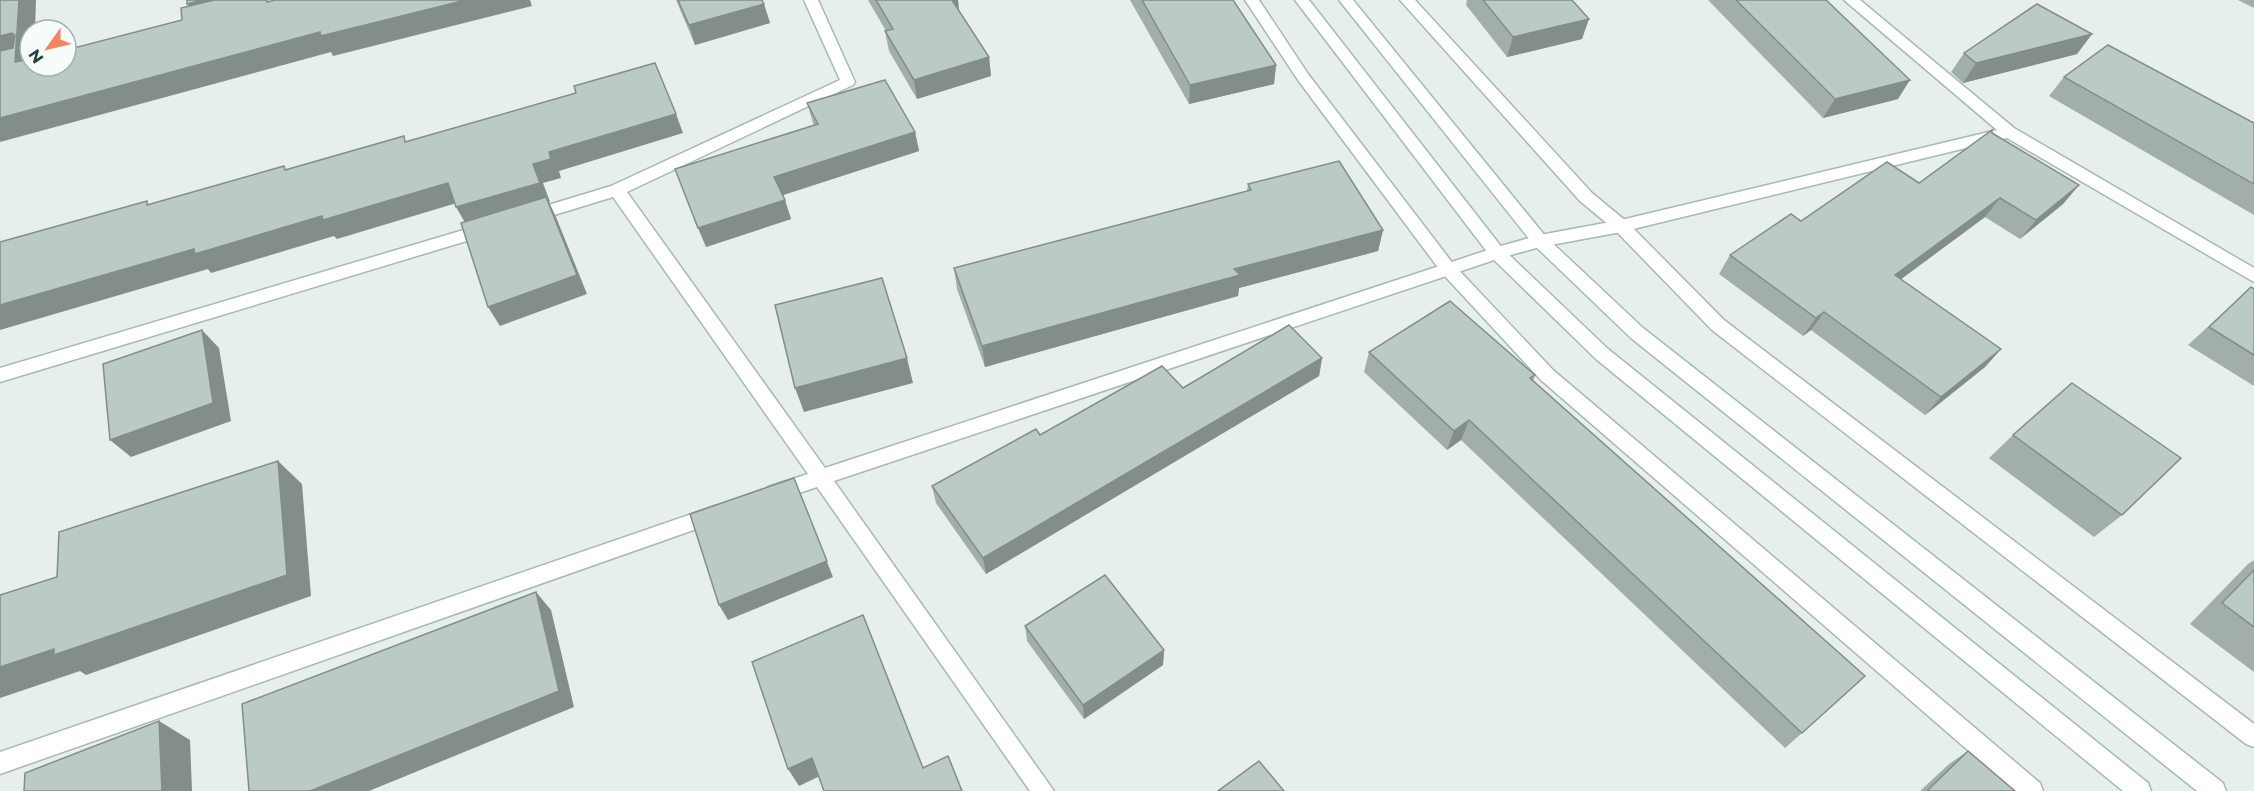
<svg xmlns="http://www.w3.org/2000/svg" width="2254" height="791" font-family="Montserrat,sans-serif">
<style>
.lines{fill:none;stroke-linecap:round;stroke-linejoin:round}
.lane-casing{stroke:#a8b8b2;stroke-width:3}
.street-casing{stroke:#a8b8b2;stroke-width:3}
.secondary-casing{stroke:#a4bbb3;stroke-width:3}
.lane{fill:#fff;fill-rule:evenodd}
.street{fill:#fff;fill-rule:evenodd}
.secondary{fill:#fff;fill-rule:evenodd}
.wall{fill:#a1aea9}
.shaded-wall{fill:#838d89}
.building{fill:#bbcac4;stroke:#838d89;stroke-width:1.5}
</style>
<rect width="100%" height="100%" fill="#e6efeb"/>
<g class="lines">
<defs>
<g id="lane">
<polygon points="1245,0 1259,0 1308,74 1454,265 1553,370 2040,783 2043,791 2015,791 1541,380 1442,273 1298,80"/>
<polygon points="1400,0 1415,0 1592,193 1627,222 1724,320 2254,724 2254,747 2246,744 1712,330 1615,230 1580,201"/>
</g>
<g id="street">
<polygon points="804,0 818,0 855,82 853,85 627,192 825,468 1497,247 1540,235 1621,220 1997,130 1844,0 1860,0 2014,128 2254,268 2254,282 2007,138 1621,232 1540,247 1500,258 834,481 1054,791 1030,791 817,487 775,501 768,499 765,493 768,487 808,474 613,197 528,223 520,217 522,213 611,186 840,80"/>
<polygon points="487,223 493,225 495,229 493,233 0,382 0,368"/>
<polygon points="715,506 722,508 725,514 722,520 0,774 0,752"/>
</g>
<g id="secondary">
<polygon points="1295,0 1309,0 1503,249 1608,349 2148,783 2151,791 2123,791 1596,359 1491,257"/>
<polygon points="1339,0 1353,0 1546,237 1643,328 2223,783 2226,791 2197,791 1631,338 1534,245"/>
</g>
</defs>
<use href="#lane" class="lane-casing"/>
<use href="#street" class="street-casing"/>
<use href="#secondary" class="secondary-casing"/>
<use href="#lane" class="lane"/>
<use href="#street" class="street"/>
<use href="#secondary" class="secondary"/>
</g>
<g class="wall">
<polygon points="676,0 762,0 770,23 695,45"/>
<polygon points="868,0 958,0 959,11 989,57 991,76 917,99 889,51 885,31 886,31"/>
<polygon points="1130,0 1233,0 1276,65 1274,84 1189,104"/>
<polygon points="1467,0 1572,0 1582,39 1507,57 1466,5"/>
<polygon points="1708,0 1826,0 1898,99 1823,118"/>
<polygon points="2238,0 2254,0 2254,8"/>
<polygon points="2092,34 2077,54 1963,83 1951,72 1964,53"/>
<polygon points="2064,77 2254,123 2254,215 2049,96"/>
<polygon points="807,103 915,132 919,151 783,195 791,219 706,247 814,126"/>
<polygon points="1992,133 2079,185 2063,204 2020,239 1985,217 1901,279 2001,349 1985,367 1925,415 1811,330 1803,336 1719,274 1730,255 1801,221 1919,183"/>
<polygon points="1248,184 1383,230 1378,251 1239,288 1238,296 985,367 957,289 954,268 1247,191"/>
<polygon points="2251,287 2254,289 2254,386 2188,345"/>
<polygon points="1369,352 1535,375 1533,381 1802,733 1785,748 1461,440 1447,450 1364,372"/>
<polygon points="1322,358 1319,376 986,574 936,503 932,486 1040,435 1183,388"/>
<polygon points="2013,435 2122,515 2094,537 1989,458"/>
<polygon points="2254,560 2254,672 2190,624 2248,564"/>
<polygon points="1025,626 1164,650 1163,665 1084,719 1027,641"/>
<polygon points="1968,751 2015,791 1920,791 1949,764"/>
</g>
<g class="shaded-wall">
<polygon points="19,0 36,0 35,30 30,30 30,66 0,60 0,36 12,33 17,38"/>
<polygon points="202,0 255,0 194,14 187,4"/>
<polygon points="466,0 530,0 532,6 333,56 331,52 0,142 0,118 320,32"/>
<polygon points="950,0 958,0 959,12"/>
<polygon points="764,4 770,23 695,45 689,25"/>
<polygon points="1589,19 1582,39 1507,57 1513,37"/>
<polygon points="2092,34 2077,54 1963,83 1976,63"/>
<polygon points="989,57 991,76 917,99 914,80"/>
<polygon points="1276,65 1274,84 1189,104 1190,85"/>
<polygon points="1910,80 1898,99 1823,118 1835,99"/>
<polygon points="676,114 683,133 559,171 561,178 543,183 550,202 549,202 556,217 587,294 500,326 488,307 467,226 456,207 533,164 549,152"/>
<polygon points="915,132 919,151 780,196 774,177"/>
<polygon points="448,183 460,202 337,239 334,236 211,273 208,269 0,330 0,305 194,249"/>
<polygon points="2079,185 2063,204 2020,239 2036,220"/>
<polygon points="2000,198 1985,217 1881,294 1895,275"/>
<polygon points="785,200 791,219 706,247 698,228"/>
<polygon points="1383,230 1378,251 1239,288 1238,296 985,367 982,346 1234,269"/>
<polygon points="1824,312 1811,330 1803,336 1816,318"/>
<polygon points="202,330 219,348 231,421 131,457 110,440"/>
<polygon points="2001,349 1985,367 1925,415 1941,397"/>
<polygon points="907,358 913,383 804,412 795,388"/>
<polygon points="1322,358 1319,376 986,574 983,558"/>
<polygon points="1469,420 1461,440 1447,450 1454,431"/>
<polygon points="278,461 302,484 311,596 86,675 80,671 0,698 0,667"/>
<polygon points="794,478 833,577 728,620 719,605"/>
<polygon points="536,592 551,610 574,707 369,791 310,791"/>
<polygon points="1164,650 1163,665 1084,719 1083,705"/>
<polygon points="159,721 190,740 192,791 162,791"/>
<polygon points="812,758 822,775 799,786 788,769"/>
</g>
<g class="building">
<polygon points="0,0 19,0 15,62 30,59 30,66 66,66 66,50 182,20 181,8 214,0 267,0 267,2 275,0 466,0 321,36 320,32 0,118 0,51 13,48 15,35 12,33 0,36"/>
<polygon points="187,0 202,0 187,4"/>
<polygon points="678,0 762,0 764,4 689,25"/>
<polygon points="876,0 952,0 989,57 914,80 885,31 893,29"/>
<polygon points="1142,0 1233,0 1276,65 1190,85"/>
<polygon points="1483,0 1572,0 1589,19 1513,37"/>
<polygon points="1736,0 1826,0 1910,80 1835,99"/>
<polygon points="2037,4 2092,34 1976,63 1964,53"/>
<polygon points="2108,45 2254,123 2254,184 2064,77"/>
<polygon points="655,63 676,114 549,152 551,159 533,164 540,183 456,207 448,183 323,220 322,216 195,254 194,249 0,305 0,242 147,201 147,205 284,166 285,170 404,136 405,142 576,93 574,86"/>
<polygon points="885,80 915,132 774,177 785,200 698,228 675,169 818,124 807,103"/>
<polygon points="1992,130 1992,133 2079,185 2036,220 2000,198 1895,275 2001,349 1941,397 1824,312 1816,318 1730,255 1791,214 1801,221 1887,162 1919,183"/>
<polygon points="1339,161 1383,230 1234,269 1240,275 982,346 954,268 1251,190 1248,184"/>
<polygon points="546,197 577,275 488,307 461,223"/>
<polygon points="882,278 907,358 795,388 775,305"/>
<polygon points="2251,287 2254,289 2254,355 2209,327"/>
<polygon points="1450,301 1535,375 1530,378 1865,676 1802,733 1469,420 1454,431 1369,352"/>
<polygon points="1289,325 1322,358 983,558 932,486 1036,429 1040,435 1162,366 1183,388"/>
<polygon points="202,330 213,403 110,440 103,364"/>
<polygon points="2072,383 2181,458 2122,515 2013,435"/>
<polygon points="278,461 287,575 54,655 54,649 0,667 0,595 57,577 59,532"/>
<polygon points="794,478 827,561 719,605 690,514"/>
<polygon points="2254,570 2254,627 2222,603"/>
<polygon points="1105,575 1164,650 1083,705 1025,626"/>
<polygon points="536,592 559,691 310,791 249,791 242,704"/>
<polygon points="863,615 923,768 948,756 962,791 824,791 812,758 788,769 752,662"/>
<polygon points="159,721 162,791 24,791 25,773"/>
<polygon points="1968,751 2015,791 1927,791"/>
<polygon points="1259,761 1284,791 1218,791"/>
</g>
<g transform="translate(48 48) rotate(236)"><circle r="28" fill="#f7fbf9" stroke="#a3b1ad" stroke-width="1.5"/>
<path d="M0-4.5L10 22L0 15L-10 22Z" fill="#f4845f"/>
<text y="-9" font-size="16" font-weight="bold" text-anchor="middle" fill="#24423a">N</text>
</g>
</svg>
